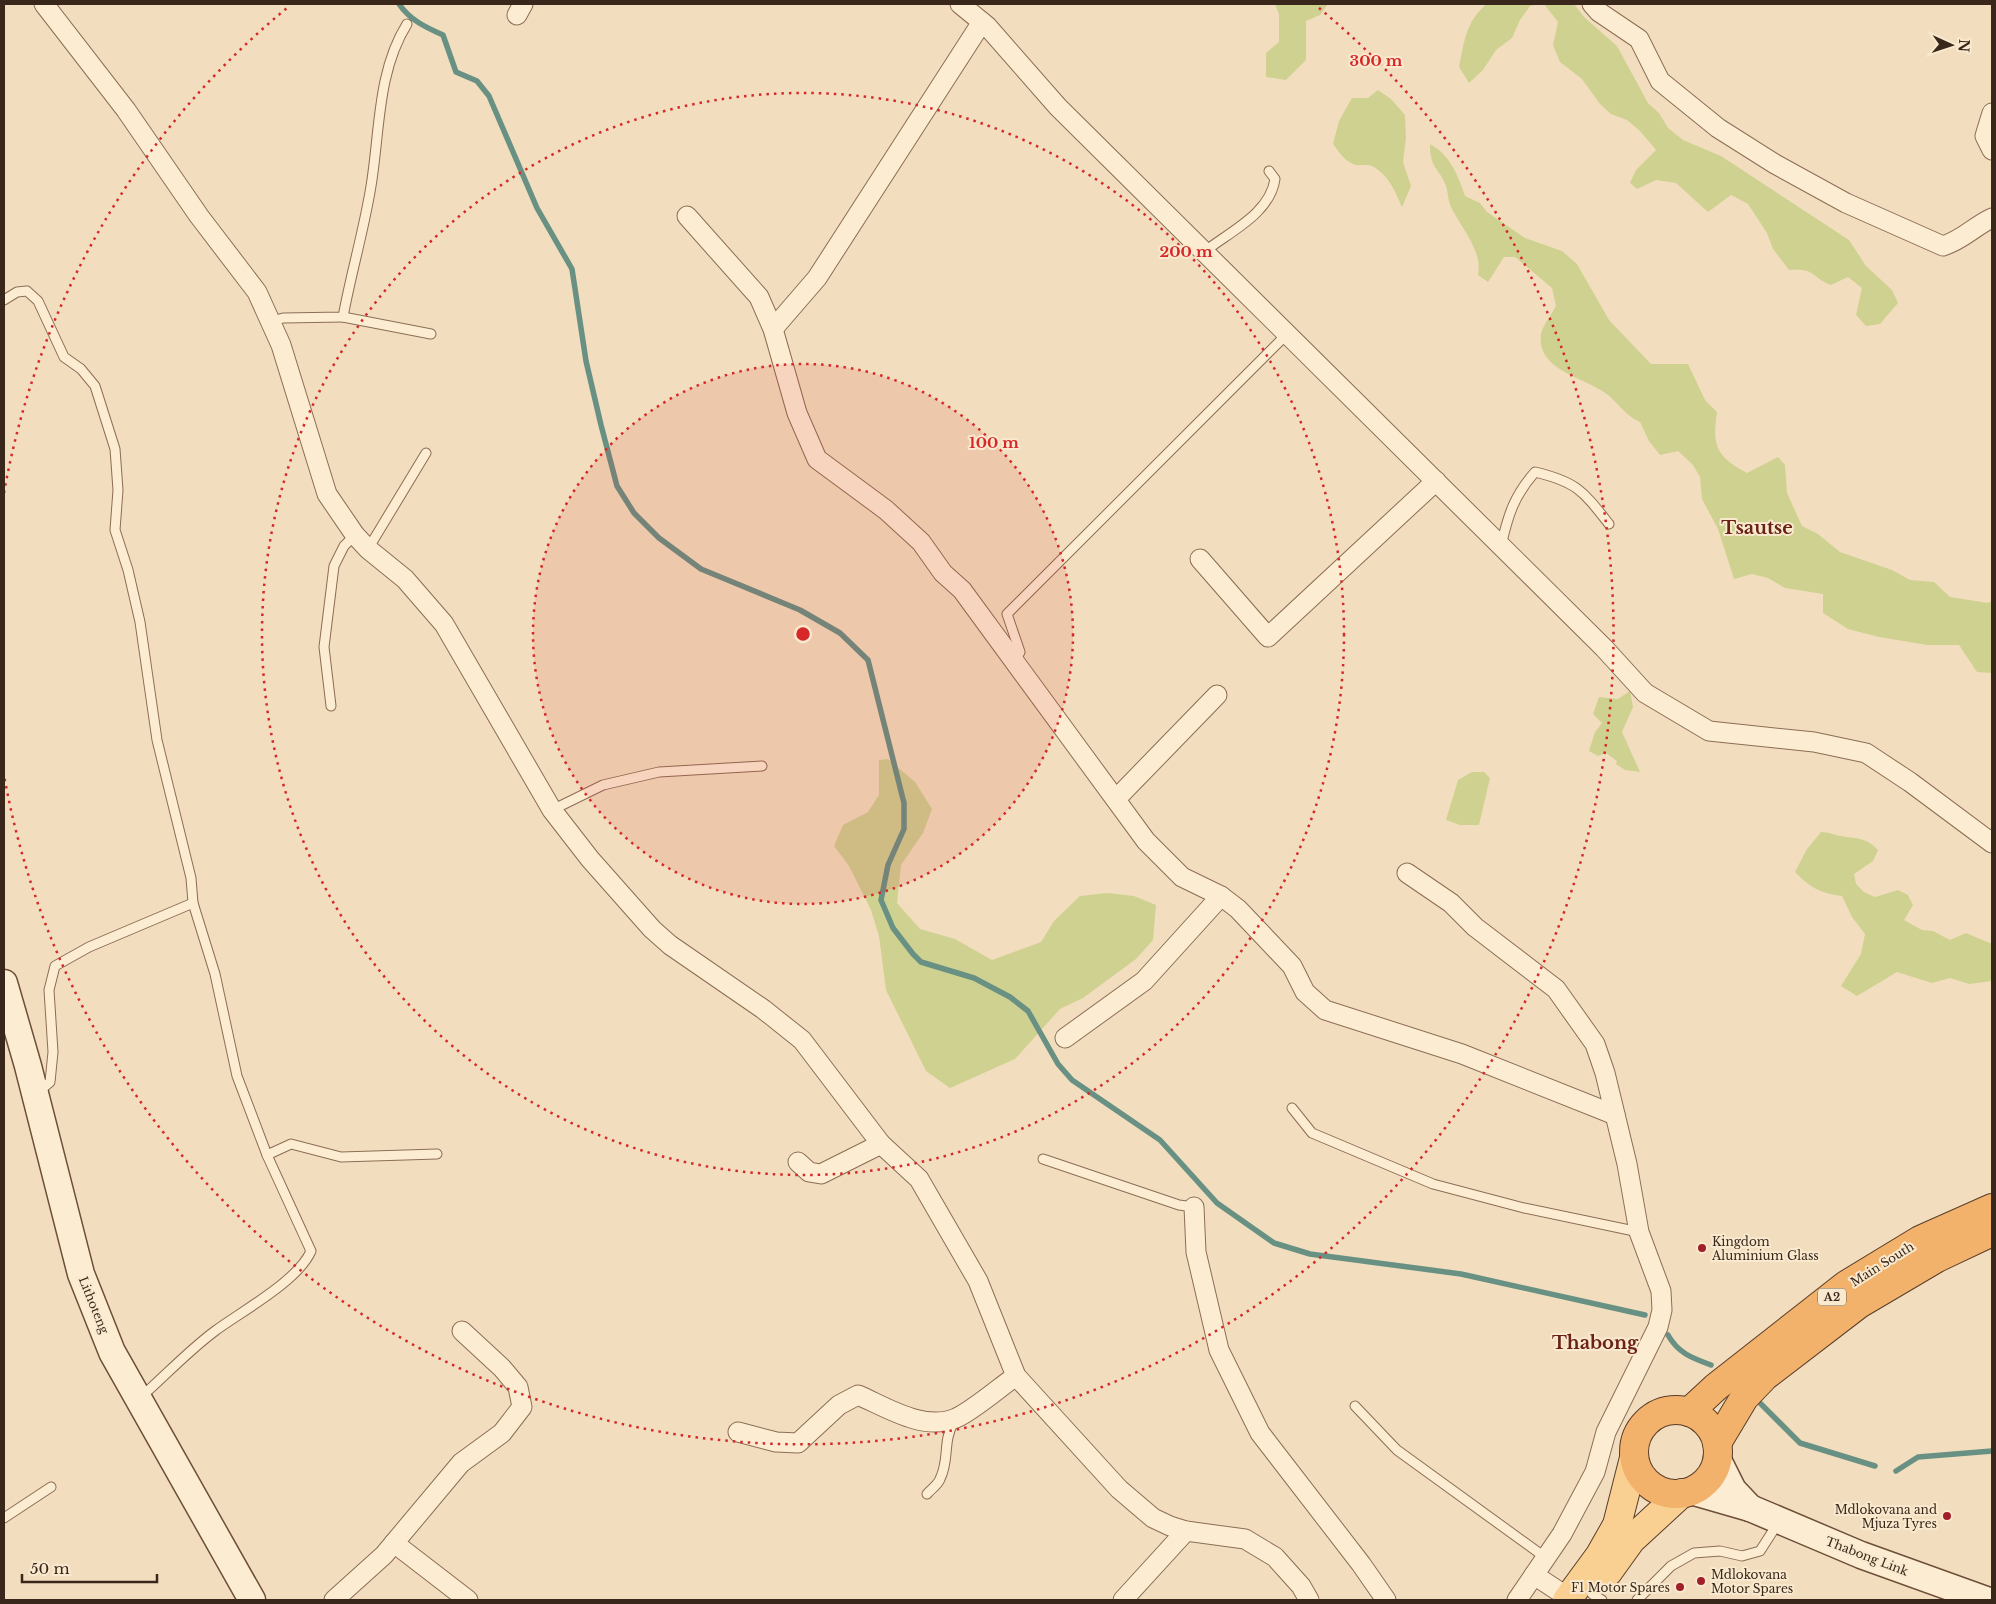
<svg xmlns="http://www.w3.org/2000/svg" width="1996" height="1604" font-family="'Libre Baskerville',serif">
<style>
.green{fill:#cfd191}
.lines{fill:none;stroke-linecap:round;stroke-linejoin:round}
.stream{stroke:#689184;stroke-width:5.5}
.service-casing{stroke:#8c6d55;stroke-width:11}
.minor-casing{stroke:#8c6d55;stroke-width:21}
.secondary-casing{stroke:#6d4e38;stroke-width:29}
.primary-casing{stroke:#593c2a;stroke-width:30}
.trunk-casing{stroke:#593c2a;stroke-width:30}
.service{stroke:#fcecd2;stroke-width:9}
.minor{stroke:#fcecd2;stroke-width:19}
.secondary{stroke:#fcecd2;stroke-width:26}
.primary{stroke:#f9d091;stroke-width:28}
.trunk{stroke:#f2b26b;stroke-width:28}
.ring{fill:none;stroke:#d62828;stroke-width:2.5;stroke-dasharray:2.5 5}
.poi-dot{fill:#a01f2b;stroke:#f9e9ce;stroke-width:2}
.labels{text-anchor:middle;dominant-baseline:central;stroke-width:4;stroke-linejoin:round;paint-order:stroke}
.shield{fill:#f9e9ce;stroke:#736151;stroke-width:1}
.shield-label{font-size:11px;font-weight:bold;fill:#3a271b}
.poi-label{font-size:12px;fill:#3a271b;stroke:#f9e9ce;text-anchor:start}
.street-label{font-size:12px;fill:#3a271b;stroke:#f9e9ce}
.district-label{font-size:18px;font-weight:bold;fill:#6a2116;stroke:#f9e9ce}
.centre{fill:#d62828;stroke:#f9e9ce;stroke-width:2.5}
.ring-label{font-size:15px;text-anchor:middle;font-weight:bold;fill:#d62828;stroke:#f9e9ce;stroke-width:4;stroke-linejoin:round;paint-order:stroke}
</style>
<rect width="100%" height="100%" fill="#f2debe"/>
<g class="green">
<polygon points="1275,4 1328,4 1320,15 1306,21 1306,60 1286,80 1266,77 1266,53 1279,42 1279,14"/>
<path d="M1487 4H1540L1530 6 1520 20 1512 38 1496 50 1483 70 1469 83 1459 67C1464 43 1466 20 1487 4Z"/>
<path d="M1544 4H1574L1584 17 1617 46 1648 103 1659 113 1668 128 1683 140 1721 156 1849 240 1866 266 1892 290 1898 303 1880 324 1866 326 1856 315 1862 288 1848 277 1831 285C1810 277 1817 268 1789 270L1773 249 1767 233 1748 204 1731 195 1708 212 1676 183 1656 180 1637 189 1630 183 1636 170 1656 150 1640 131 1627 120 1611 114 1600 104 1582 79 1560 62 1553 45 1558 22Z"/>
<path d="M1378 90 1391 99 1405 115 1406 138 1403 162 1411 186 1402 207C1395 191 1388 174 1372 166 1367 164 1361 166 1356 165 1345 162 1339 152 1333 144L1339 121 1352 98H1368Z"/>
<path d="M1430 144C1450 155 1458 175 1465 196L1480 203 1487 212 1525 238 1562 251 1577 264 1609 320 1651 364H1688L1705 400 1717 412C1712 446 1716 456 1747 473L1778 457 1785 465 1787 493 1802 526 1818 534 1840 552 1892 570 1910 580 1934 582 1950 597 1988 603 1992 601V673L1977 672 1959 645H1927L1879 637 1848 629 1823 613V594L1785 588 1768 578 1752 574 1734 579 1718 529 1702 499 1700 477 1693 465 1678 451 1660 455 1649 441 1640 422C1626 416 1619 404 1608 395 1585 377 1536 371 1541 334 1543 325 1552 314 1556 306L1552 288 1515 257H1504L1488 282 1478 275C1483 250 1460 227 1450 205 1448 199 1448 192 1446 186 1438 166 1430 169 1430 144Z"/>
<polygon points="1630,691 1633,707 1622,732 1640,772 1625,770 1616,764 1617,761 1606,753 1598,756 1589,751 1595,732 1602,723 1593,714 1599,697 1618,699"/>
<polygon points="888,759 915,782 932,809 923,833 901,865 897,903 920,929 955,939 992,960 1041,942 1054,921 1080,896 1107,893 1134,896 1156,905 1153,940 1136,959 1083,998 1060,1009 1015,1059 950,1088 926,1071 886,990 879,936 871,910 849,866 834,846 843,825 868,812 879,795 879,760"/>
<polygon points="1472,772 1484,772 1490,778 1479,825 1460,825 1446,820 1458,780"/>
<path d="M1821 832C1830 832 1833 835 1841 836 1857 839 1866 837 1878 850L1873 861 1854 874 1856 884 1864 892 1875 897 1898 890 1908 895 1913 905 1904 920 1922 930 1933 931 1950 940 1966 933 1992 944V981L1969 984 1950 978 1932 983 1897 972 1857 996 1841 986 1861 954 1865 934 1852 917 1842 896C1822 894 1809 887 1795 872L1807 849Z"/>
</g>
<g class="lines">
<g class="stream">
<path d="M399 4C410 20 425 27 443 35L456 72 477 81 489 96 537 208 572 269 586 361 601 425 617 486 634 513 659 538 701 569 800 610 840 633 868 660 904 803V829L888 865 881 900 893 928 913 954 921 962 974 978 1010 997 1028 1011 1058 1064 1072 1080 1160 1140 1217 1203 1274 1243 1310 1254 1461 1274 1645 1315"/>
<path d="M1668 1335C1678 1353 1692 1358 1711 1365"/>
<polyline points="1761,1404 1800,1443 1875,1466"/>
<polyline points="1896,1471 1918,1457 1992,1451"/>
</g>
<defs>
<g id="service">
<path d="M1204 252C1229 232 1270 214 1275 179L1269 171"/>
<path d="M4 300 17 292 27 291 38 301 64 357 81 369 95 386 115 449 118 490 115 530 128 570 140 622 157 740 191 878 193 903 215 974 237 1076 267 1155 311 1251C298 1281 242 1311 215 1331 188 1351 165 1376 140 1398"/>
<polyline points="343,317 431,334"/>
<path d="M269 322 283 318 343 317C351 273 364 230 371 186 380 132 377 72 407 24"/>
<path d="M1501 546C1508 515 1514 496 1535 472 1577 482 1583 491 1609 524"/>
<polyline points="368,549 426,453"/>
<polyline points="1015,661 1020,652 1007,614 1287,334"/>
<polyline points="331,706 324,647 334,566 344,546 355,535"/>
<polyline points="552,810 603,785 659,772 762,766"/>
<polyline points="37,1093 50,1082 53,1052 49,990 55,966 89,947 193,903"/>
<polyline points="1292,1108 1312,1133 1433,1184 1524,1208 1639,1232"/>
<polyline points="267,1155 291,1144 341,1157 437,1154"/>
<polyline points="1043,1159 1179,1205 1194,1207"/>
<polyline points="1355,1406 1397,1450 1546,1558"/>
<path d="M927 1494C931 1489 938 1485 940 1479 950 1459 942 1443 954 1421"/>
<polyline points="4,1518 51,1487"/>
<polyline points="1592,1594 1602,1600"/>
<polyline points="1637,1600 1671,1566 1694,1553 1720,1551 1742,1556 1760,1551 1778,1523"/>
</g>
<g id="minor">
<polyline points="44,4 126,110 199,216 257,292 281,345 327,494 355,535 368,549 405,579 444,624 552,810 590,859 652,929 670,945 763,1009 802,1040 881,1144 919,1179 978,1281 1016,1376 1119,1489 1153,1518 1170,1526 1186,1531 1245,1539 1275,1557 1301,1586 1309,1600"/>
<polyline points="960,4 987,26 1058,107 1604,648 1645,693 1709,731 1814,742 1866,753 1910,782 1992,843"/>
<path d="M1592 4 1599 12 1639 39 1660 81 1718 128 1775 164 1846 203 1943 246C1964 239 1973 227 1992 218"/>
<polyline points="517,15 523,4"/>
<polyline points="1992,113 1985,136 1992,150"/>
<polyline points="687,216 759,297 773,329 797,413 817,459 886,510 921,542 943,573 962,590 1146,841 1182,877 1221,896 1238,909 1292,966 1305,992 1325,1010 1462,1054 1615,1115"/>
<polyline points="773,329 817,278 982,22"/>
<polyline points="1200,559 1268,637 1436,481"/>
<polyline points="1116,799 1217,695"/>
<polyline points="1407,873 1451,903 1475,927 1556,989 1595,1044 1605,1073 1627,1164 1639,1232 1661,1291 1662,1310 1658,1327 1606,1432 1595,1472 1562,1534 1517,1600"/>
<polyline points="1065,1038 1144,981 1221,896"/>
<polyline points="798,1162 809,1172 821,1174 881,1144"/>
<polyline points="1194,1207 1196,1252 1219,1350 1260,1433 1361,1564 1386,1600"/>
<path d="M738 1432 776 1442 798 1443 839 1405 858 1395C886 1407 924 1432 956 1418 971 1412 1000 1387 1016 1376"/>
<polyline points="394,1543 468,1600"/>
<polyline points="1534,1575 1569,1598"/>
<polyline points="334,1600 384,1555 461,1463 502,1433 522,1407 518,1387 502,1368 462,1331"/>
<polyline points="1123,1600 1186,1531"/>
</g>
<g id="secondary">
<polyline points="4,983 28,1066 81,1274 112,1352 252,1600"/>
<polyline points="1717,1458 1733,1490 1750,1508"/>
<polyline points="1691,1491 1750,1508 1861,1555 1986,1600"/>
</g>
<g id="primary">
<polyline points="1608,1572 1631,1540 1682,1493"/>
<polyline points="1567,1600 1600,1555 1617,1525 1634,1458"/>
</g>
<g id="trunk">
<circle cx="1676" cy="1452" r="42"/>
<polyline points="1689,1412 1716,1387 1846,1285 1920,1240 1992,1208"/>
<polyline points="1717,1443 1744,1398 1765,1376 1859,1304 1937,1258 1992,1232"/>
</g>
</defs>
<use href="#service" class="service-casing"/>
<use href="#minor" class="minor-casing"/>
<use href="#secondary" class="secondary-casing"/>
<use href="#primary" class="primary-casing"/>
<use href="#trunk" class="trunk-casing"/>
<use href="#service" class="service"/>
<use href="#minor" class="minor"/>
<use href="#secondary" class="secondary"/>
<use href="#primary" class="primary"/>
<use href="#trunk" class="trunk"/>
</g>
<circle cx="803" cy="634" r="270" fill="#d62828" fill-opacity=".12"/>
<g class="ring">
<circle cx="803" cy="634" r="270"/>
<circle cx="803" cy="634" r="541"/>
<path d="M4 493A811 811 0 0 1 287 8M1319 8A811 811 0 1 1 4 775"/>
</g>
<g class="poi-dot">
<circle cx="1702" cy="1248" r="5"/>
<circle cx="1947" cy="1516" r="5"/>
<circle cx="1701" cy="1581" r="5"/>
<circle cx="1680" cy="1587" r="5"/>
</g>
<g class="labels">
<rect class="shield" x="1818" y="1288.5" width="28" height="17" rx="4"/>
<g class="shield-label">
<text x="1832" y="1297">A2</text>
</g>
<g class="poi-label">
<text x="1712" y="1241">Kingdom<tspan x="1712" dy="14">Aluminium Glass</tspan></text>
<text x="1937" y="1509" text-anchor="end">Mdlokovana and<tspan x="1937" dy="14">Mjuza Tyres</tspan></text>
<text x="1711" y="1574">Mdlokovana<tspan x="1711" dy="14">Motor Spares</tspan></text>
<text x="1670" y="1587" text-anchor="end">F1 Motor Spares</text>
</g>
<g class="street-label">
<text transform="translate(1882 1264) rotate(-32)">Main South</text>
<text transform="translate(94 1305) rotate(68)">Lithoteng</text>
<text transform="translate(1867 1556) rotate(21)">Thabong Link</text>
</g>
<g class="district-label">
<text x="1757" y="528">Tsautse</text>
<text x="1595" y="1343">Thabong</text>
</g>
</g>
<circle cx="803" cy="634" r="8" class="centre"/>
<g class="ring-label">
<text x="1376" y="66">300 m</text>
<text x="1186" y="257">200 m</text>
<text x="994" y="448">100 m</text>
</g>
<rect width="1996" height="1604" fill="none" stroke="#3a271b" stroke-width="10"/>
<g transform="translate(1951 45) rotate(93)" stroke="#f9e9ce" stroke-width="4" paint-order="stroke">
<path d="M0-4L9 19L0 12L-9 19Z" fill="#3a271b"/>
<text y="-8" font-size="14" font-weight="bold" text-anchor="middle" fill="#3a271b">N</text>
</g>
<path d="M22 1574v8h135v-8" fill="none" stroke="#3a271b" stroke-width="2.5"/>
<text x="30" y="1574" font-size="15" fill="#3a271b" stroke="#f9e9ce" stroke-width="4" paint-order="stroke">50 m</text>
</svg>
